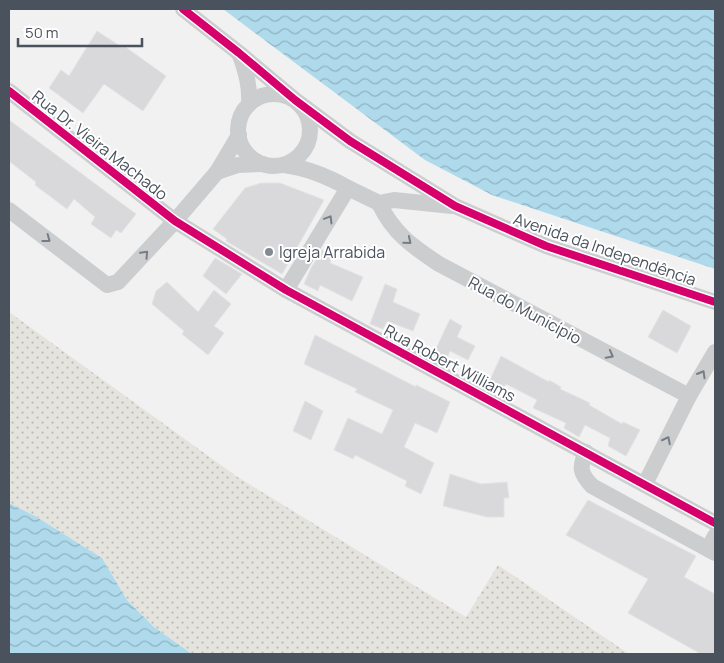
<svg xmlns="http://www.w3.org/2000/svg" width="724" height="663" font-family="Manrope,sans-serif">
<style>
.sand{fill:url(#sand-dots)}
.water{fill:url(#water-waves)}
.building{fill:#d9d9db;stroke:#e3e3e4}
.lines{fill:none;stroke-linecap:round;stroke-linejoin:round}
.minor{stroke:#cbcdcf;stroke-width:16}
.cycleway-casing{stroke:#fff;stroke-width:11}
.cycleway{stroke:#d6006c;stroke-width:8}
.oneway{stroke:#767d85}
.poi-dot{fill:#848a91;stroke:#fff;stroke-width:2}
.labels{text-anchor:middle;dominant-baseline:central;stroke-width:4;stroke-linejoin:round;paint-order:stroke}
.street-label{font-size:16px;fill:#49525d;stroke:#fff}
.poi-label{font-size:16px;fill:#49525d;stroke:#fff;text-anchor:start}
</style>
<defs>
<pattern id="sand-dots" width="8" height="8" patternUnits="userSpaceOnUse" patternTransform="scale(1.25)"><rect width="8" height="8" fill="#e5e3de"/><path d="M2 2h.1M6 6h.1" fill="none" stroke="#bcbbb7" stroke-width="1.8" stroke-linecap="round"/></pattern>
<pattern id="water-waves" width="16" height="10" patternUnits="userSpaceOnUse" patternTransform="scale(1.25)"><rect width="16" height="10" fill="#aedaeb"/><path d="M0 5q4-4 8 0t8 0" fill="none" stroke="#90b3c2"/></pattern>
</defs>
<rect width="100%" height="100%" fill="#f2f1f1"/>
<polygon class="sand" points="9,312 236,476 466,617 498,565 629,654 192,654 154,627 127,600 102,558 35,516 9,503"/>
<g class="water">
<polygon points="223,9 715,9 715,269 492,195 425,160"/>
<polygon points="9,503 35,516 102,558 127,600 154,627 192,654 9,654"/>
</g>
<g class="building">
<polygon points="97,31 123,48 124,46 166,76 143,111 104,84 83,113 49,88 61,70 69,76"/>
<polygon points="9,120 136,214 121,233 116,230 111,238 91,224 95,217 74,199 67,209 35,185 36,182 9,161"/>
<polygon points="261,183 280,183 324,200 282,274 226,241 227,239 213,229 245,188"/>
<polygon points="322,250 333,254 330,263 363,277 352,301 320,285 318,291 304,284 311,268"/>
<polygon points="215,258 242,274 226,294 203,276"/>
<polygon points="167,282 198,312 214,290 231,304 214,326 224,333 208,355 182,334 184,331 152,304 156,291"/>
<polygon points="385,284 397,289 393,302 420,314 413,331 387,321 383,329 370,324"/>
<polygon points="663,310 691,326 677,353 648,337"/>
<polygon points="450,319 462,326 457,337 475,346 468,360 450,351 446,361 433,355"/>
<polygon points="315,335 416,387 416,385 450,402 437,433 415,423 404,447 434,463 421,494 405,486 407,481 355,455 353,459 334,450 348,418 382,434 393,410 355,392 357,389 304,364"/>
<polygon points="501,356 549,382 549,380 561,387 560,389 590,403 589,405 622,424 623,422 640,430 626,456 608,446 610,438 585,425 579,437 564,428 566,423 533,408 537,400 506,384 502,391 488,384"/>
<polygon points="305,401 323,411 311,440 293,431"/>
<polygon points="450,474 481,484 507,482 509,498 504,498 504,517 487,517 443,506"/>
<polygon points="588,500 696,556 684,577 715,594 715,654 701,654 628,613 648,579 566,535"/>
</g>
<g class="lines">
<g class="minor">
<polyline points="183,9 239,53 295,100 350,141 455,206 546,246 715,302"/>
<path d="M240 55C246 72 250 86 249 104"/>
<polyline points="9,91 175,221 286,290 715,523"/>
<circle cx="274" cy="130" r="36"/>
<path d="M284 165C308 168 327 176 348 188"/>
<polyline points="217,172 238,165 263,164"/>
<path d="M379 203C393 233 412 246 439 264L689 396"/>
<polyline points="9,210 107,285 118,282 175,221 217,172 239,135"/>
<polyline points="286,290 348,188 379,203 394,200 452,206"/>
<path d="M586 452C579 468 580 473 592 486L715 553"/>
<polyline points="645,484 689,396 715,352"/>
<polyline points="708,549 715,536"/>
</g>
<defs>
<g id="cycleway">
<polyline points="183,9 239,53 295,100 350,141 455,206 546,246 715,302"/>
<polyline points="9,91 175,221 286,290 715,523"/>
</g>
</defs>
<use href="#cycleway" class="cycleway-casing"/>
<use href="#cycleway" class="cycleway"/>
</g>
<defs><path id="oneway-chevron" d="M-2-3.5L2.5 0L-2 3.5" fill="none" stroke-width="1.6" stroke-linecap="round" stroke-linejoin="round" transform="scale(1.25)"/></defs>
<g class="oneway">
<use href="#oneway-chevron" transform="translate(329 219) rotate(-59)"/>
<use href="#oneway-chevron" transform="translate(47 239) rotate(37)"/>
<use href="#oneway-chevron" transform="translate(408 241) rotate(40)"/>
<use href="#oneway-chevron" transform="translate(145 254) rotate(-47)"/>
<use href="#oneway-chevron" transform="translate(610 355) rotate(28)"/>
<use href="#oneway-chevron" transform="translate(702 374) rotate(-60)"/>
<use href="#oneway-chevron" transform="translate(667 440) rotate(-63)"/>
</g>
<circle class="poi-dot" cx="269" cy="252" r="5"/>
<g class="labels">
<g class="street-label">
<text transform="translate(100 145) rotate(38)">Rua Dr. Vieira Machado</text>
<text transform="translate(605 249) rotate(19)">Avenida da Independência</text>
<text transform="translate(525 310) rotate(28)">Rua do Município</text>
<text transform="translate(450 363) rotate(28)">Rua Robert Williams</text>
</g>
<g class="poi-label">
<text x="279" y="252">Igreja Arrabida</text>
</g>
</g>
<rect width="724" height="663" fill="none" stroke="#49525d" stroke-width="20"/>
<path d="M18 38v8h124v-8" fill="none" stroke="#49525d" stroke-width="2.5"/>
<text x="25" y="38" font-size="15" fill="#49525d" stroke="#ffffff" stroke-width="4" paint-order="stroke">50 m</text>
</svg>
